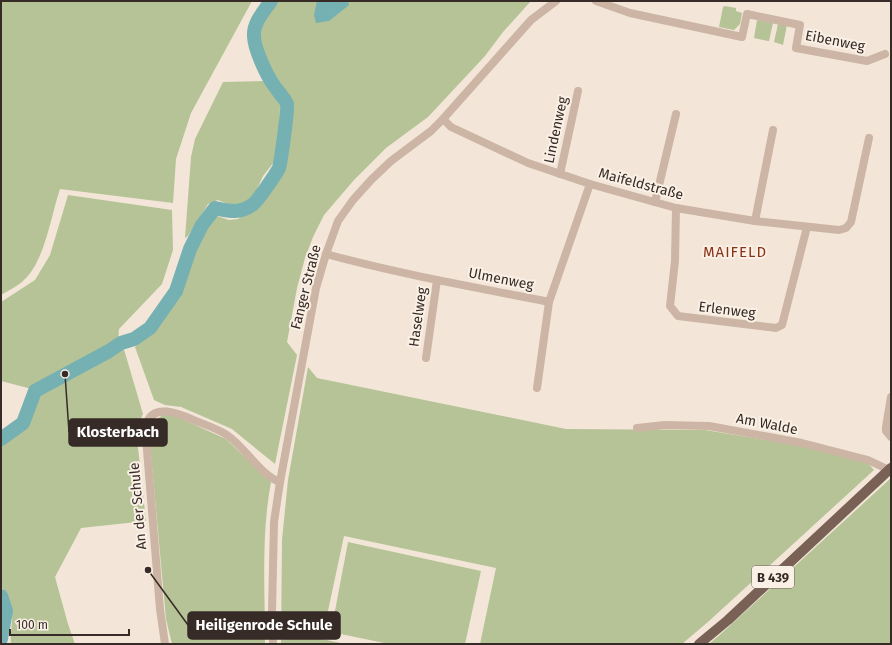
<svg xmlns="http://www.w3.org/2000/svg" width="892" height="645" font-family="'Fira Sans',sans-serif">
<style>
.green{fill:#b5c397}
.water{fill:#75b0b2}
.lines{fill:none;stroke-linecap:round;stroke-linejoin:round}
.river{stroke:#75b0b2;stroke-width:14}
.minor{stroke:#ccb5a4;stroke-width:8}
.major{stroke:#796156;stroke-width:10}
.labels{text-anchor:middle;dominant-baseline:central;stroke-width:4;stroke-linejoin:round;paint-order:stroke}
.shield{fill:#faf0e5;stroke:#71665f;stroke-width:1}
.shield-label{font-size:13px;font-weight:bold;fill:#362b26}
.street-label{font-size:14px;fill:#362b26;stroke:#faf0e5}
.neighbourhood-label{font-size:15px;letter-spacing:1px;fill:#8b3319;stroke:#faf0e5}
.leader{fill:none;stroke:#362b26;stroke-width:1.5}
.callout-dot{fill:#362b26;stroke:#faf0e5;stroke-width:1.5}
.callout{fill:#362b26;stroke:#362b26;stroke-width:1.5}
.callout-label{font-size:15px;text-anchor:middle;font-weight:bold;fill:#fff}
</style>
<rect width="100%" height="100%" fill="#f3e6d8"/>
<g class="green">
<path d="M1 1H252L191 113 176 159 173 203 60 189C51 215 45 261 24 280 18 286 9 290 1 295Z"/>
<path d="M274 1H531L503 32 485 56 428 117 386 148 354 180 324 215 313 237 305 258 297 288 287 342 297 355 275 464 232 429 181 407 165 405 154 400 135 347C156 326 175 304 187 277 190 270 190 263 192 256 197 242 207 227 217 216L229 220 238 219 259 205 265 198 272 183 281 173 283 163 287 136 290 102 288 94 271 70 264 57 260 44 257 32 259 25Z"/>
<polygon points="725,6 736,8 736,11 742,13 740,24 734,30 719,27 723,7"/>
<polygon points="757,20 773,23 769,41 768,41 754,38"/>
<polygon points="778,24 787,25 783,45 774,42"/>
<polygon points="265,81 280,106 279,136 274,162 263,176 256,191 247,202 235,207 218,200 208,204 188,236 185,238 191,157 195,139 223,82"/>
<polygon points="68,195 172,210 173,250 162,284 119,329 118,342 32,389 1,381 1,302 35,280 50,255"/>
<path d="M123 346 143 414 136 429 146 521 81 528 55 577 68 624 75 644H11C10 635 12 627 12 619 13 607 7 596 1 586V441L25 423 36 393Z"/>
<polygon points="308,367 317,378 566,429 705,430 803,446 868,463 874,470 709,621 682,644 480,644 496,568 344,536 322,639 345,644 281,644 282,540 288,480"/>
<path d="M164 414 173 415 226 439 271 482C261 535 265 590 265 644H172L166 619 149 433 153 422Z"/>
<polygon points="891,478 891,644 709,644 723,632"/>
<polygon points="348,542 481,571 465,644 389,644 331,632"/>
</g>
<polygon class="water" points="317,1 348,1 349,5 329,21 316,23 314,15"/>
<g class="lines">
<g class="river">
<path d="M1 439 23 423 35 391 109 351 121 343 134 339 150 328 176 291 190 249 202 225 215 208C229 211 239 214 252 205 257 202 276 174 279 168 281 161 288 110 287 104 285 99 276 89 273 84 266 74 254 48 254 36 253 23 264 11 271 1"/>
<polyline points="1,596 6,611 1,639"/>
</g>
<g class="minor">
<polyline points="596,1 630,13 742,37 747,14 800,25 796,48 867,61 885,54"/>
<polyline points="443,119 451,127 528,163 590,184 676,208 755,221 839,230 846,228 851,222 869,138"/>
<polyline points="560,174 578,91"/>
<polyline points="655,202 676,114"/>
<polyline points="676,208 675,261 670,306 678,316 776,328 782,325 807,227"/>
<polyline points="755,221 773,130"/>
<path d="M326 254C399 274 474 287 549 302L590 184"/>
<polyline points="426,358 437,280"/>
<polyline points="537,388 549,302"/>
<polyline points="891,397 886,427 886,431 891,437"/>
<polyline points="637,428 665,425 709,426 802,443 868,460 889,470"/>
<path d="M165 644 160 609 146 438C146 434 145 429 146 425 153 401 182 415 196 421 206 425 218 429 227 435 245 447 261 476 280 482"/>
<polyline points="273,644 272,612 274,522 280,482 316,288 326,254 338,221 353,200 371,180 391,161 431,131 443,119 531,20 556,1"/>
</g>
<polyline class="major" points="699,644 728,620 891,468"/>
</g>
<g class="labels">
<rect class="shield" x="752" y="566" width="42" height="22" rx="3"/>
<g class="shield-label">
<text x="773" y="577">B 439</text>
</g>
<g class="street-label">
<text transform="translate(835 41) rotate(11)">Eibenweg</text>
<text transform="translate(556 130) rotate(-78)">Lindenweg</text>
<text transform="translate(641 184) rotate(15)">Maifeldstraße</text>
<text transform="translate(501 279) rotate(11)">Ulmenweg</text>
<text transform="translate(306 287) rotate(-76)">Fanger Straße</text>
<text transform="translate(727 310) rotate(7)">Erlenweg</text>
<text transform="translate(418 317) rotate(-82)">Haselweg</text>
<text transform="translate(767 424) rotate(11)">Am Walde</text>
<text transform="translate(138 506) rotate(-95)">An der Schule</text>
</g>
<g class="neighbourhood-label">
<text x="735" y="252">MAIFELD</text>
</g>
</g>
<path class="leader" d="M65 374L69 432M148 570L188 625"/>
<g class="callout-dot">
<circle cx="65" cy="374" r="4"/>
<circle cx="148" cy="570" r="4"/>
</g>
<g class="callout">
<rect x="69" y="419" width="98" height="27" rx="4"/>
<rect x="188" y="612" width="152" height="27" rx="4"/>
</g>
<g class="callout-label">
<text x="118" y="437">Klosterbach</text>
<text x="264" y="630">Heiligenrode Schule</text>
</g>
<rect width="892" height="645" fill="none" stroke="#362b26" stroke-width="4"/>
<path d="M10 629v6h119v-6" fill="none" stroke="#362b26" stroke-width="2"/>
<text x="16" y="629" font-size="12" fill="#362b26" stroke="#faf0e5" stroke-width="3" paint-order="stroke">100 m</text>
</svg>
